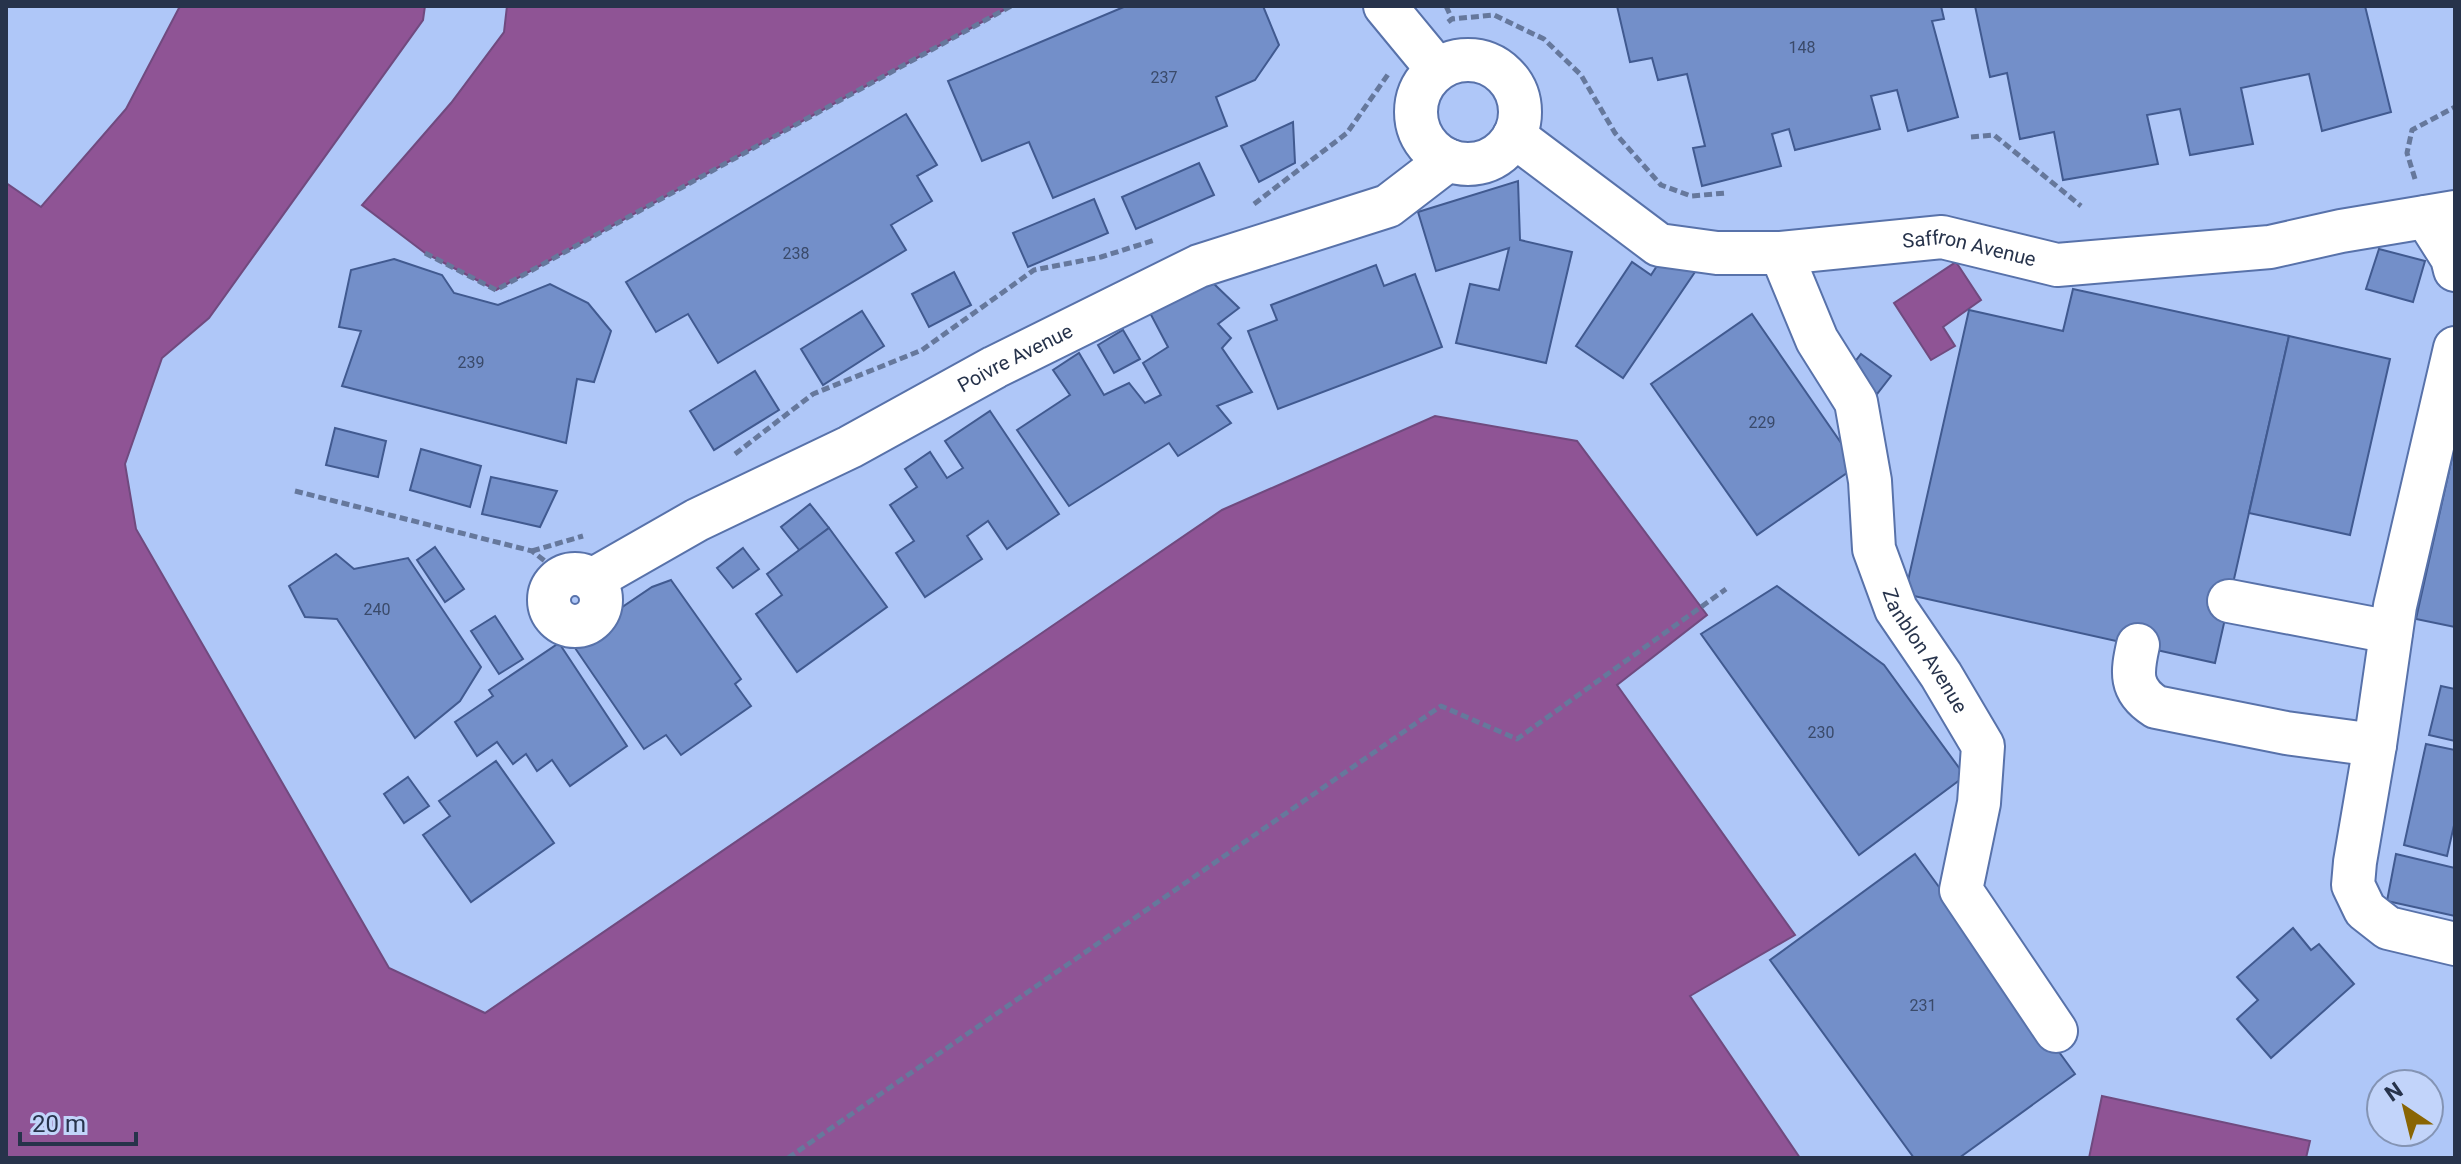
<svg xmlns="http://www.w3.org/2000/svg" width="2461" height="1164" font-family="Roboto,sans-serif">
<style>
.water{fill:#8f5495;stroke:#704a7f;stroke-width:2}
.building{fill:#738fc9;stroke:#415a90;stroke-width:2}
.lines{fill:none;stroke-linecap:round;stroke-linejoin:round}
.minor-casing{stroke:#5872aa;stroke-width:46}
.path{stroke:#66789c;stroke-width:5;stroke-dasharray:8 4;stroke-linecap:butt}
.minor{stroke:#fff;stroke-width:42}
.labels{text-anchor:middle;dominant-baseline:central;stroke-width:6;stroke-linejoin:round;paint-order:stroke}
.number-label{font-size:16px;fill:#3a4a6a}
.street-label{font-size:20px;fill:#27334b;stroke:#c2d4fa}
</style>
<rect width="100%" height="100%" fill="#afc7f8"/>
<g class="water">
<polygon points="180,6 425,6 423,20 209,318 162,358 125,464 136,529 389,968 485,1013 1222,510 1435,416 1577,441 1707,615 1617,685 1795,935 1690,996 1800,1158 6,1158 6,183 41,207 126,109"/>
<polygon points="507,6 1011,6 496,290 425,253 362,205 451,103 504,32"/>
<polygon points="1956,262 1981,300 1943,327 1955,346 1931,360 1894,303"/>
<polygon points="2102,1096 2310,1141 2306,1158 2089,1158"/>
</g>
<g class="building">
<polygon points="1126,6 1263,6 1279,45 1255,80 1216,97 1227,126 1053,198 1029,142 982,161 948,81"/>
<polygon points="1617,6 1941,6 1944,19 1932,21 1958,117 1908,131 1897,90 1871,96 1880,129 1795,150 1789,129 1772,134 1781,166 1702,186 1693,148 1705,146 1687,74 1658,80 1652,58 1630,62"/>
<polygon points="1975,6 2365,6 2391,112 2322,131 2309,74 2241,88 2253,144 2190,155 2180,109 2147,115 2158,164 2063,180 2054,132 2020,139 2007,73 1990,77"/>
<polygon points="906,114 937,165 917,176 932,201 891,225 906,250 718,363 688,314 656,332 626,282"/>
<polygon points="1293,122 1295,163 1259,182 1241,146"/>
<polygon points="1199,163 1214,195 1136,229 1122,197"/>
<polygon points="1518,181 1520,240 1572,252 1546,363 1456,343 1470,284 1499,290 1509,248 1436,271 1418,212"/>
<polygon points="1094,199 1108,233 1028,267 1013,233"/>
<polygon points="1668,249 1697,269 1623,378 1576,346 1632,262 1651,275"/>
<polygon points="2379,249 2425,261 2413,302 2366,289"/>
<polygon points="394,259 442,275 454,293 498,305 550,284 588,303 611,331 594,382 577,379 566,443 342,386 361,331 339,327 351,270"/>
<polygon points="1376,265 1384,286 1415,274 1442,347 1278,409 1248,331 1277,320 1271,305"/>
<polygon points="954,272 971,305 929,327 912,294"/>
<polygon points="1212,282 1239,308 1218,324 1231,338 1222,348 1252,392 1217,406 1231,423 1178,456 1169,443 1069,506 1017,430 1070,395 1053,370 1079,353 1104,395 1129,383 1145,403 1161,395 1143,363 1168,347 1149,311"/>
<polygon points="2073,289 2289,336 2215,663 1905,594 1969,310 2063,331"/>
<polygon points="862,311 884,346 823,385 801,349"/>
<polygon points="1752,314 1857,466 1757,535 1651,384"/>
<polygon points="1123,330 1140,359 1114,373 1098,345"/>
<polygon points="2289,336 2390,359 2350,535 2249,513"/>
<polygon points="1861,354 1891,376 1877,394 1847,372"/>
<polygon points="755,371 779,410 714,450 690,411"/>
<polygon points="990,411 1059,514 1007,549 988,521 967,536 982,559 925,597 896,553 914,541 890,505 917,487 905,469 930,452 947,478 963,468 945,441"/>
<polygon points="335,428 386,441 378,477 326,465"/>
<polygon points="2455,444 2455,627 2416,619"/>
<polygon points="421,449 481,466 470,507 410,490"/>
<polygon points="491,477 557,491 540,527 482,514"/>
<polygon points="810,504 829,528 800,551 781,527"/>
<polygon points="829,528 887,607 797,672 756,614 782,595 767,574"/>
<polygon points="435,547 464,589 445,602 417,560"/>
<polygon points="743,548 759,569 733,588 717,568"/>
<polygon points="336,554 354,569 408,558 481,667 460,701 415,738 337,619 305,617 289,586"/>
<polygon points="671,580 741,679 735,684 751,706 681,755 666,735 644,749 575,648 609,616 652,587"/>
<polygon points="1777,586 1884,665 1965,776 1859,855 1701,634"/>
<polygon points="495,616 523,659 499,674 471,631"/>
<polygon points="559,643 627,746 570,786 552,760 537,771 526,754 513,764 497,742 477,756 455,722 493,696 489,690"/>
<polygon points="2441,686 2455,689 2455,741 2429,735"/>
<polygon points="2426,744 2455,750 2455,821 2447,856 2404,845"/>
<polygon points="496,761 554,843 471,902 423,835 450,816 439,801"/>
<polygon points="408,777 429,806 404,823 384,794"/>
<polygon points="1915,854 2075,1074 1959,1158 1914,1158 1770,960"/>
<polygon points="2396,854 2455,868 2455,916 2387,901"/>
<polygon points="2293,928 2311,950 2319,944 2354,984 2271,1058 2237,1019 2258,1000 2237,977"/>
</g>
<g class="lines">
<defs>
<g id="minor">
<polyline points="1385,6 1437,69"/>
<circle cx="1468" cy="112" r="52"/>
<path id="s1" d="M1514 136 1659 245 1717 253H1781L1942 237 2057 265 2270 247 2341 231 2455 212"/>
<polyline points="2426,217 2452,258 2455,270"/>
<path id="s2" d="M1781 253 1817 340 1856 402 1870 481 1874 549 1896 609 1941 675 1983 746 1979 803 1961 890 2056 1031"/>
<polyline points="2455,348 2395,606 2375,745 2355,862 2353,885 2365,910 2388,928 2455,944"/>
<circle cx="575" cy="600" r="26"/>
<path id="s3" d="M592 580 697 520 850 447 995 367 1199 266 1388 206 1448 160"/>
<polyline points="2229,601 2391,632"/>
<path d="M2138 645C2132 672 2129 690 2156 707L2286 733 2375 745"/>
</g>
</defs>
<use href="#minor" class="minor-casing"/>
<g class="path">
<polyline points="1446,6 1452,19"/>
<polyline points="1448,22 1452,19 1494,15 1544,39 1581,75 1615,133 1661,185 1691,196 1726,193"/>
<polyline points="1971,137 1994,135 2081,206"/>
<polyline points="2415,179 2407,153 2412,130 2455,107"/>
<polyline points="1254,204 1347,133 1389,73"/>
<polyline points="425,253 496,290 1011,6"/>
<polyline points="735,454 813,394 922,350 1034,270 1101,257 1155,240"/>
<polyline points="295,491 532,551 555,569"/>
<polyline points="532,551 583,536"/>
<polyline points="788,1158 1441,706 1517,739 1726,589"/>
</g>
<use href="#minor" class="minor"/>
</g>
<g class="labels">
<g class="number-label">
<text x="1802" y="47">148</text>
<text x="1164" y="77">237</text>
<text x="796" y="253">238</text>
<text x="471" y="362">239</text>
<text x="1762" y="422">229</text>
<text x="377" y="609">240</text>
<text x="1821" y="732">230</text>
<text x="1923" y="1005">231</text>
</g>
<g class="street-label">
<text stroke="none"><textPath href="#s1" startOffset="494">Saffron Avenue</textPath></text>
<text stroke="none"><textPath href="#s3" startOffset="478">Poivre Avenue</textPath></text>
<text stroke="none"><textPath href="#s2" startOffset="430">Zanblon Avenue</textPath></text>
</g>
</g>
<rect width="2461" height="1164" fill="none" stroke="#27334b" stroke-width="16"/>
<g transform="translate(2405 1108) rotate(325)"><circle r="38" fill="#c2d4fa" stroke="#8494b4" stroke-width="2"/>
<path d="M0-6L14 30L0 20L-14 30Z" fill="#896503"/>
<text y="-12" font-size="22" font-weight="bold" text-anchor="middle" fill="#27334b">N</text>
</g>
<path d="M20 1132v12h116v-12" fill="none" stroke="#27334b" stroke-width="4"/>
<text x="32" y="1132" font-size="24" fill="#27334b" stroke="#c2d4fa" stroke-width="6" paint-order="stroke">20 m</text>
</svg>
